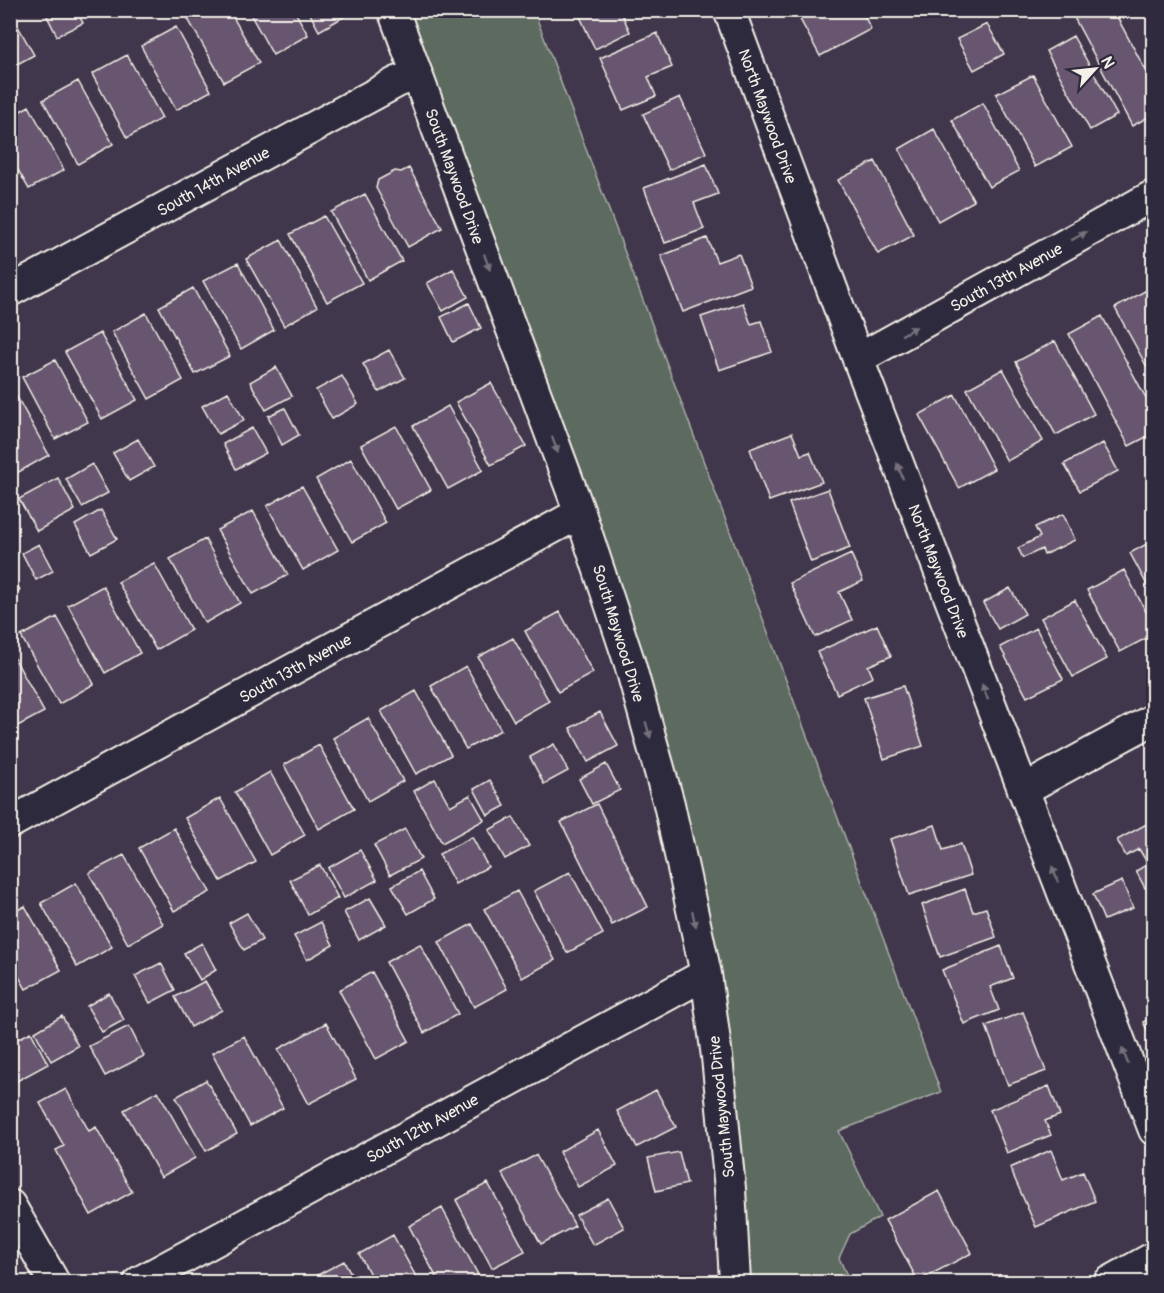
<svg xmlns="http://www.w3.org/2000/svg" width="1164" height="1293" font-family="Pangolin,sans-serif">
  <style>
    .green { fill: #5d6a60; stroke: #a8aea4; stroke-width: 1.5 }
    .building { fill: #68566f; stroke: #f4f1e8; stroke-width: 1.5 }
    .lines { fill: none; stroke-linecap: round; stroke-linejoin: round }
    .street-casing { stroke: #f4f1e8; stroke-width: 34 }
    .street { stroke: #2f2a3d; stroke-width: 30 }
    .oneway { fill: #747079 }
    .labels { text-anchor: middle; stroke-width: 6; stroke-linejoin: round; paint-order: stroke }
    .street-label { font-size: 16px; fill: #f4f1e8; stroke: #2f2a3d }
  </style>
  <rect width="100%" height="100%" fill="#40374c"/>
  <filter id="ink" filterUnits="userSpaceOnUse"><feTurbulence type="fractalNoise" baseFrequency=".0167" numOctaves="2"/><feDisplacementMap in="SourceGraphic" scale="12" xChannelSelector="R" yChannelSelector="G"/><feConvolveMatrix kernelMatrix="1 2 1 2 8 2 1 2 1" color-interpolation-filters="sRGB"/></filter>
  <g filter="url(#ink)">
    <path class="green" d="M409,11H534L941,1092L839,1131L880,1217L850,1234L839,1258L850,1282H750L737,1109L716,953L681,793L641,647L566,430Z"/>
    <path class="building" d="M44,10H76L83,23L57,36Z
      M203,10H229L259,63L224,82L188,19Z
      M248,10H294L308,35L273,55Z
      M308,10H354V11L319,31Z
      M577,10H620L630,32L595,49Z
      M795,10H861L871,29L820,56Z
      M1070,10H1125L1116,15L1154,86V114L1132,126Z
      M987,24L1004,54L974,70L957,39Z
      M176,27L211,91L176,110L141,46Z
      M19,28L34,55L10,68V32Z
      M657,33L672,67L648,77L656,96L623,110L600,58Z
      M1073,36L1117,115L1090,130L1046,51Z
      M127,55L162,118L127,138L92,74Z
      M1033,75L1072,147L1035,167L996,94Z
      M78,81L113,144L78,164L43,100Z
      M680,97L706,153L669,170L643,114Z
      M983,103L1019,171L989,187L952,120Z
      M29,106L64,170L29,189L10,156V117Z
      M934,129L974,201L938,221L899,149Z
      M875,161L914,235L878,254L838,180Z
      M706,164L718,194L694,203L704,229L665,243L644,188Z
      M409,168L442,228L408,247L376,188L378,180L395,171L401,172Z
      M365,194L402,261L368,280L331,212Z
      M324,216L362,283L327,302L290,234Z
      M707,238L717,262L739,254L751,286L683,312L661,256Z
      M281,240L317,307L284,326L246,259Z
      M238,263L274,330L241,349L203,281Z
      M453,269L468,297L443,311L427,283Z
      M193,288L230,356L195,374L159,307Z
      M1150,288L1154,294V380L1115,308Z
      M469,303L481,328L453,342L441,317Z
      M743,303L751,324L761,321L772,352L719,370L701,317Z
      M146,313L183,380L149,399L112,332Z
      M1102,316L1154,413V433L1129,446L1069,334Z
      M100,333L137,400L102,419L65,352Z
      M1055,341L1094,414L1056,435L1016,362Z
      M389,350L405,378L379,392L363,364Z
      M55,360L88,422L55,439L22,377Z
      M276,367L292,396L266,410L250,382Z
      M1003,369L1043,441L1007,461L967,389Z
      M342,376L358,404L332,419L316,390Z
      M491,383L526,446L491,465L456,402Z
      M12,388L49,455L15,474L10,466V389Z
      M228,392L244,420L218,434L202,406Z
      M955,395L994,469L959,488L919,415Z
      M448,406L483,470L448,489L413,426Z
      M285,408L299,435L282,445L268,416Z
      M396,426L431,490L396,509L361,445Z
      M252,428L266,453L236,469L223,444Z
      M792,433L801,455L810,452L822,482L769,501L750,449Z
      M138,439L154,467L129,481L113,453Z
      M1103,443L1118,471L1080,491L1064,464Z
      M351,459L386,523L352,542L316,479Z
      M92,464L108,493L82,507L66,479Z
      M58,478L75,510L37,531L19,499Z
      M302,486L338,550L303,570L267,506Z
      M828,489L850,548L811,562L789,503Z
      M101,510L117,539L91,553L75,525Z
      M253,511L288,575L253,594L217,530Z
      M1063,514L1075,540L1044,555L1042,549L1023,558L1018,548L1040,537L1035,527Z
      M205,539L240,603L205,623L170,559Z
      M1154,540V598L1130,553Z
      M39,544L53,571L36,580L22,553Z
      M851,554L863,581L839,592L852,620L815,637L790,583Z
      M154,563L191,630L156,650L118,582Z
      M1124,570L1154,627V634L1120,652L1087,590Z
      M10,573L20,590L10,595Z
      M103,586L140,653L105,673L68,605Z
      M1010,588L1025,614L998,629L983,603Z
      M1075,600L1107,659L1073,677L1041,618Z
      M560,612L593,673L558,692L525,631Z
      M57,617L94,684L59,704L21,636Z
      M877,625L891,656L868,666L873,677L837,694L817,652Z
      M1036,628L1063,679L1027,697L1000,647Z
      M513,638L549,701L514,721L478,657Z
      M10,650L44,712L10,730Z
      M466,666L501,730L466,749L431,686Z
      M903,686L923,746L884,759L864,698Z
      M416,691L451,755L416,774L381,711Z
      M600,712L618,746L588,762L570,728Z
      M368,718L403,781L368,801L333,738Z
      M554,744L568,771L544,784L530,757Z
      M319,745L354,809L319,829L284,765Z
      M606,764L620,790L592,804L579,779Z
      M270,772L305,835L270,855L235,792Z
      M435,779L450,806L470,795L484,820L442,843L414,791Z
      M490,780L505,806L488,815L474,789Z
      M220,798L256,862L221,881L185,818Z
      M597,804L648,907L612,925L561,822Z
      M513,817L529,846L505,859L489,830Z
      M1154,820V883L1145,888L1136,871L1148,864L1139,849L1126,856L1117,840Z
      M935,825L943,850L961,844L971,875L909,895L890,839Z
      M174,828L210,892L174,911L139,848Z
      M405,829L421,859L390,875L374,845Z
      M472,837L488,867L455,884L439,854Z
      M360,850L377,880L344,898L328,868Z
      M124,855L163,924L128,944L89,873Z
      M320,865L338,898L308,915L290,880Z
      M419,871L434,899L408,914L392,886Z
      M570,872L603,934L567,953L534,891Z
      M1122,881L1133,908L1104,920L1093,894Z
      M76,883L112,947L77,967L41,903Z
      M965,889L973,912L986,908L996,937L940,957L922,905Z
      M517,891L555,960L522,978L484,909Z
      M370,898L386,925L359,940L344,912Z
      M25,906L61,970L26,989L10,961V914Z
      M247,913L262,940L244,950L229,923Z
      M321,922L333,945L307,960L294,936Z
      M472,924L507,989L474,1007L439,942Z
      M202,943L216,970L200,980L184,953Z
      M420,944L458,1014L424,1033L386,962Z
      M1001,946L1013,978L990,987L999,1010L964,1024L942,970Z
      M161,963L175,990L150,1003L135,976Z
      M372,972L409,1041L376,1059L339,990Z
      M205,981L222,1010L191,1027L175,997Z
      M109,993L124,1020L102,1032L87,1006Z
      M10,998L18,1011L10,1015Z
      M1023,1012L1046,1071L1008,1085L986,1026Z
      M62,1016L78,1046L51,1061L35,1032Z
      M1154,1016V1043L1143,1022Z
      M326,1023L356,1079L308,1104L278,1049Z
      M129,1026L144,1056L105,1076L89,1046Z
      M31,1032L48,1064L15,1082L10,1074V1043Z
      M244,1036L283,1108L250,1126L212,1053Z
      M206,1080L237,1134L206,1151L176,1097Z
      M1049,1086L1060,1115L1045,1121L1051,1135L1007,1153L990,1110Z
      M66,1089L89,1131L96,1127L132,1192L91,1215L56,1150L64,1146L40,1103Z
      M656,1090L676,1127L637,1147L617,1111Z
      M158,1091L195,1158L161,1177L124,1110Z
      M598,1130L617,1166L578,1187L559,1152Z
      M1051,1150L1063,1180L1083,1172L1095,1201L1036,1227L1010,1168Z
      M679,1152L687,1184L656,1191L648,1158Z
      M536,1155L575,1226L541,1244L502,1173Z
      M488,1183L525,1251L492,1268L456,1200Z
      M939,1191L972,1253L918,1281L885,1220Z
      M608,1198L624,1228L593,1245L576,1215Z
      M442,1208L482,1282H439L409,1226Z
      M393,1235L419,1282H374L359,1254Z
      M344,1261L356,1282H312L310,1279Z"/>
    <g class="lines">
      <defs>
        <path id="street" d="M393,10L580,513L629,661L669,804L706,974L717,1057L730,1189L735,1282
          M729,10L858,359L1154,1130
          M10,291L397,82L417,74
          M858,359L1154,195
          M1023,790L1154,719
          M10,823L580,513
          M10,1205L54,1282
          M139,1282L706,974
          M1109,1282L1154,1257"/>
      </defs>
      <use href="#street" class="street-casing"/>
      <use href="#street" class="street"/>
    </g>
    <defs><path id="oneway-solid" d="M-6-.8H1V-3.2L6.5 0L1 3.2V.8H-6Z" transform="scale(1.5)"/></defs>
    <g class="oneway">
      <use href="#oneway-solid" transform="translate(1079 236) rotate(-29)"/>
      <use href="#oneway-solid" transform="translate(487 262) rotate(70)"/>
      <use href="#oneway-solid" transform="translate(909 331) rotate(-29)"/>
      <use href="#oneway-solid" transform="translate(555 445) rotate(70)"/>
      <use href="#oneway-solid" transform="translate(900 471) rotate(-111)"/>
      <use href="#oneway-solid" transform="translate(985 692) rotate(-111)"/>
      <use href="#oneway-solid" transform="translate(648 730) rotate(74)"/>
      <use href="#oneway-solid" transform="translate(1055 874) rotate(-111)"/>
      <use href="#oneway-solid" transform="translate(694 919) rotate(78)"/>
      <use href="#oneway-solid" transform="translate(1125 1056) rotate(-111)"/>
    </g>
  </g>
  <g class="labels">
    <g class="street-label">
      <text transform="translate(768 116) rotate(70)" y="6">North Maywood Drive</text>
      <text transform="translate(455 176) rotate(70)" y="6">South Maywood Drive</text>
      <text transform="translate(213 181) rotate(-29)" y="6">South 14th Avenue</text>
      <text transform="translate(1006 277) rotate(-29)" y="6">South 13th Avenue</text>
      <text transform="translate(939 571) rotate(69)" y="6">North Maywood Drive</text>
      <text transform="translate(619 633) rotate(73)" y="6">South Maywood Drive</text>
      <text transform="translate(295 668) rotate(-29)" y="6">South 13th Avenue</text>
      <text transform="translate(721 1107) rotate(-96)" y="6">South Maywood Drive</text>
      <text transform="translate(422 1128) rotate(-29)" y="6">South 12th Avenue</text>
    </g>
  </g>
  <rect width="1164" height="1293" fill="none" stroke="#2f2a3d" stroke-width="36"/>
  <rect x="18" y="18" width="1128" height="1257" fill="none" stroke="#f4f1e8" stroke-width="2" filter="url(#ink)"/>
  <g transform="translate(1095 69) rotate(63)" stroke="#2f2a3d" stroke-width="4.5" paint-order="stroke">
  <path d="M0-4.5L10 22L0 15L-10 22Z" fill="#f4f1e8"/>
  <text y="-9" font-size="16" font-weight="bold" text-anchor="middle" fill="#f4f1e8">N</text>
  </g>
</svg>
